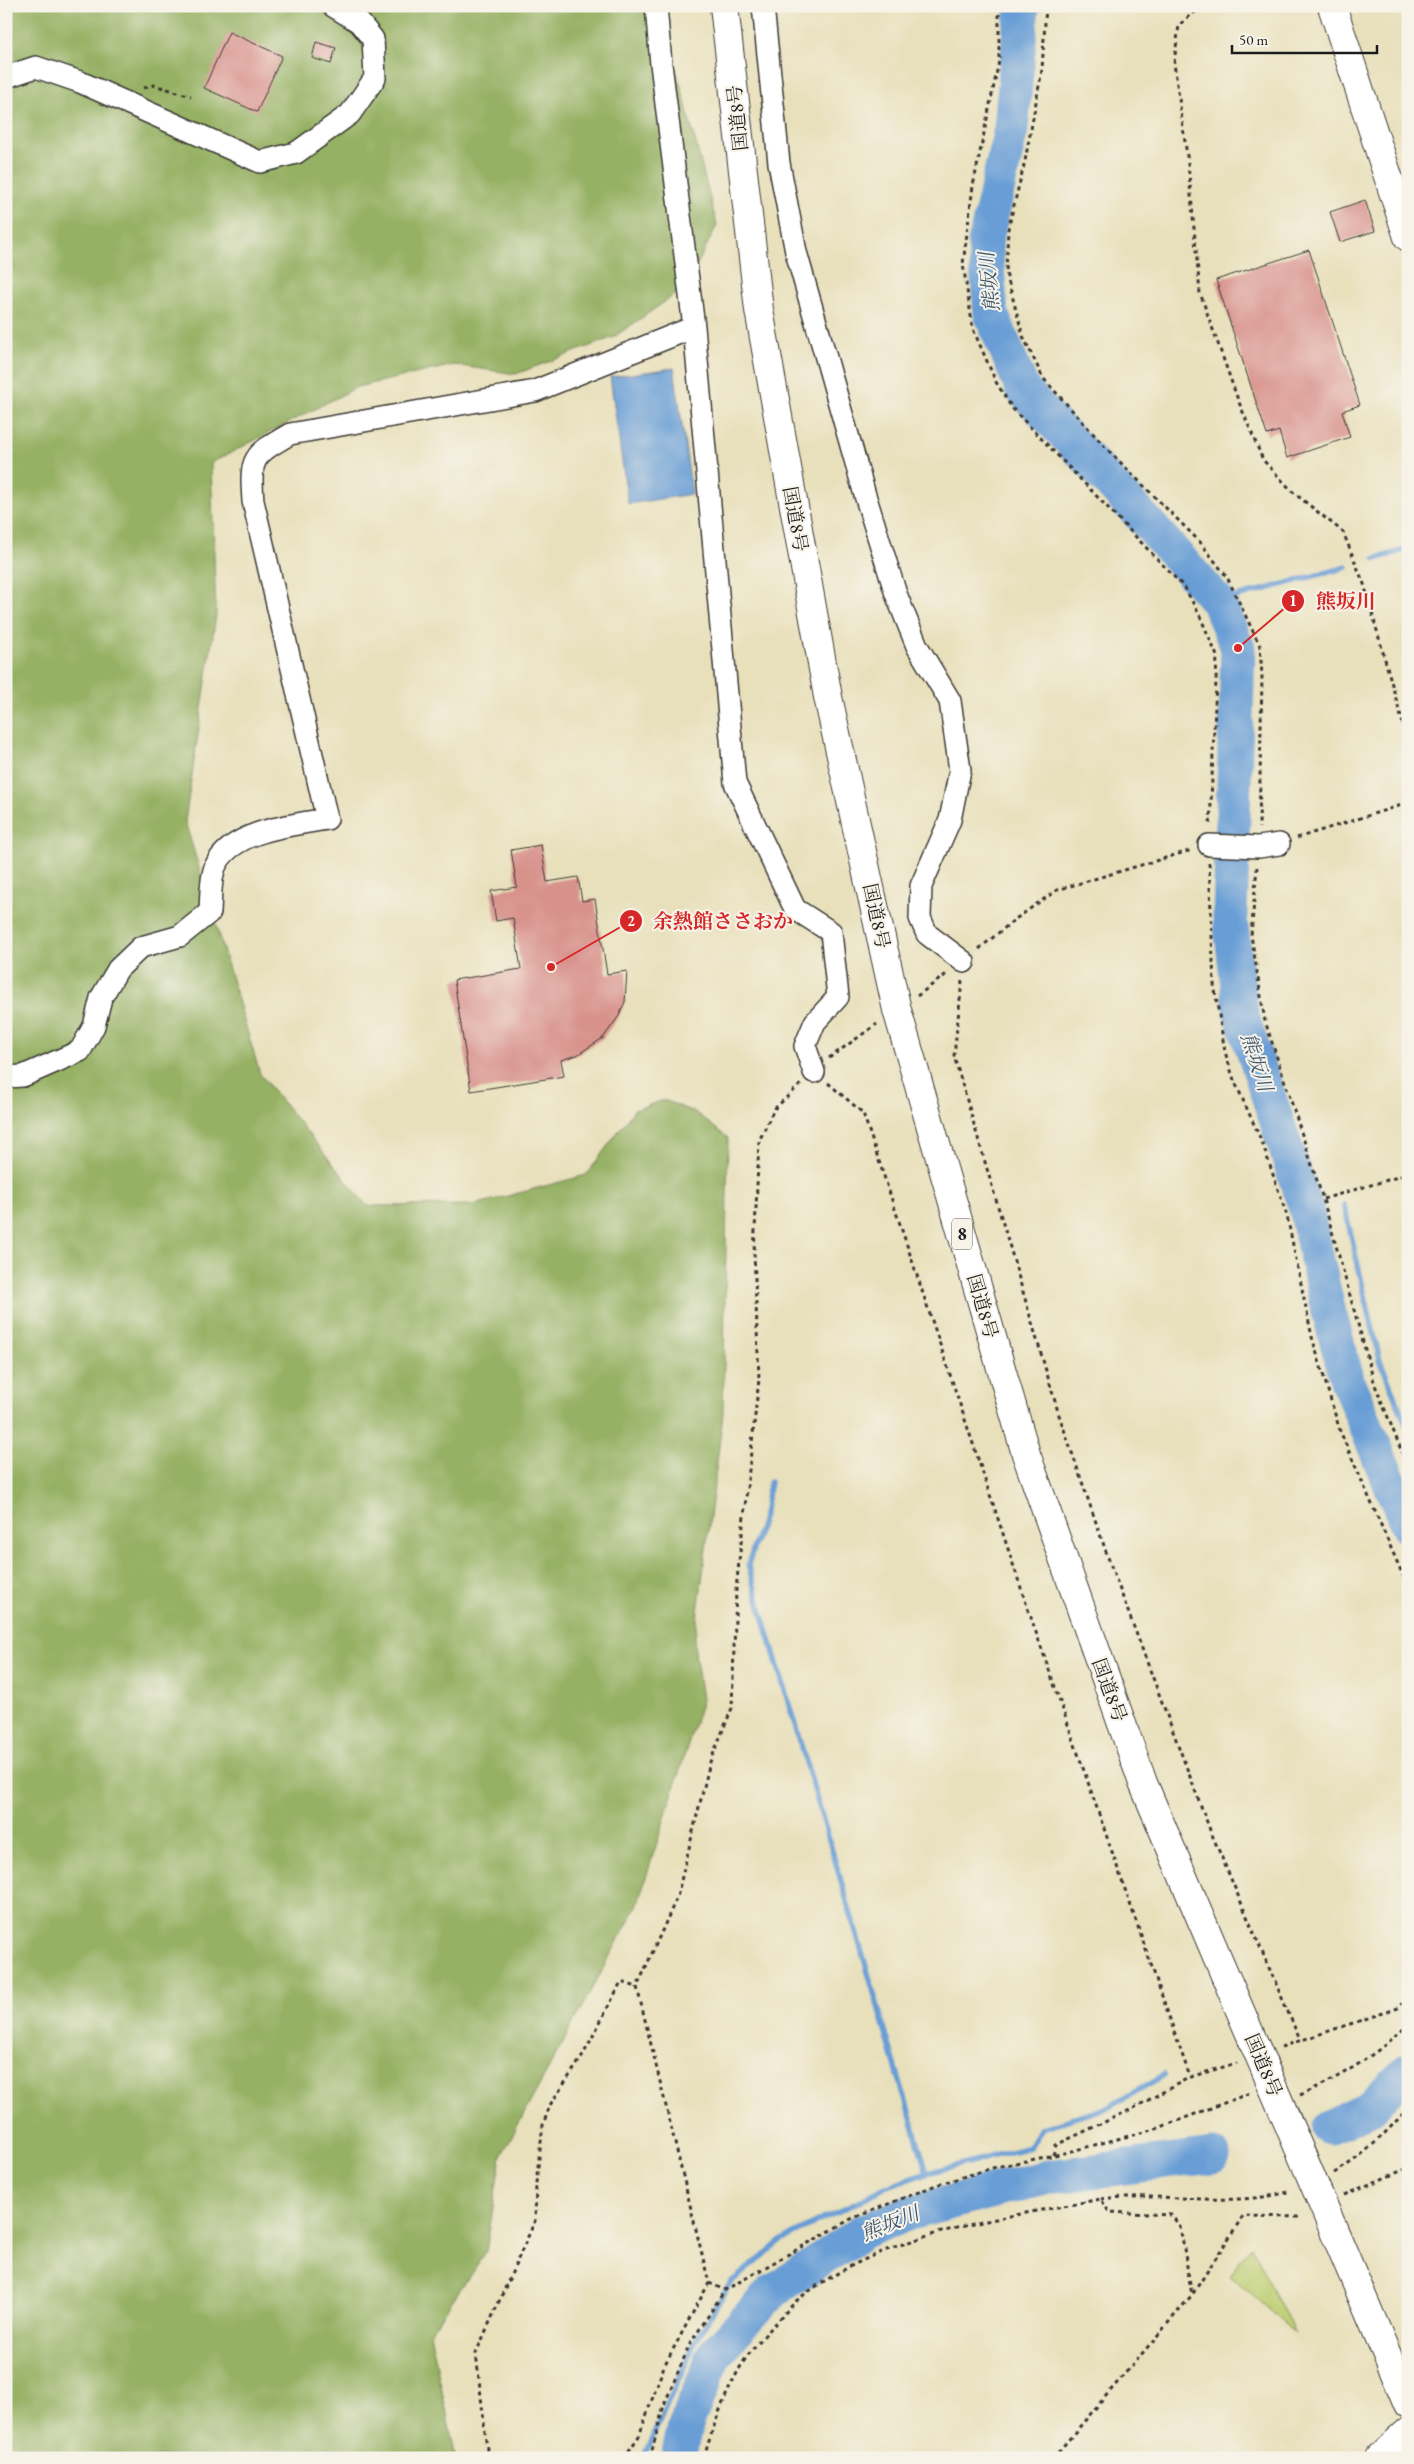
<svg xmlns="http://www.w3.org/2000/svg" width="1414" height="2464" font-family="'EB Garamond','Noto Serif JP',serif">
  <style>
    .green { fill: #bcce71; stroke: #6c7546 }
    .forest { fill: #95b163; stroke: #586640 }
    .water { fill: #689dd5; stroke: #425c78 }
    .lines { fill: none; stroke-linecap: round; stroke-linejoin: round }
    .stream { stroke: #689dd5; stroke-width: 5.5 }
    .river { stroke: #689dd5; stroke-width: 35 }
    .building { fill: #d8928c }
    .minor-casing { stroke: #3b3934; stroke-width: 24 }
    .major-casing { stroke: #3b3934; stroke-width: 30 }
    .highway-casing { stroke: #3b3934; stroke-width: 30 }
    .path { stroke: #3b3934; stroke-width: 3; stroke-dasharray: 4 4; stroke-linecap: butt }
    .minor { stroke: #fff; stroke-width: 21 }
    .major { stroke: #fff; stroke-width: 28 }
    .highway { stroke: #fff; stroke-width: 28 }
    .labels { text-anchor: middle; stroke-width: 4; stroke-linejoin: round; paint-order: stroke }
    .shield { fill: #f7f3e8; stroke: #5e5c59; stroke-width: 1 }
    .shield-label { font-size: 18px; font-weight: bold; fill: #1c1c1c }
    .street-label { font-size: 19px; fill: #1c1c1c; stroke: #f7f3e8 }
    .water-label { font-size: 20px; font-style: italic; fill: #3e566f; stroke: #f7f3e8 }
    .leader { fill: none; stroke: #d62828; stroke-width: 2 }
    .callout-dot { fill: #d62828; stroke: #f7f3e8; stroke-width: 2 }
    .mark-label { font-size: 15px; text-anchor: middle; font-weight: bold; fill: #fff }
    .callout-label { font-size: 20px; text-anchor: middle; font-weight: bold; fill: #d62828; stroke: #f7f3e8; stroke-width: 4; stroke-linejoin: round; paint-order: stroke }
  </style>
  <rect width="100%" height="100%" fill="#f7f3e8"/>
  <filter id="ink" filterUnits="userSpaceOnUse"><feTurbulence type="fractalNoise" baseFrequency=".02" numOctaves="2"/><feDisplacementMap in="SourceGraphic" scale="10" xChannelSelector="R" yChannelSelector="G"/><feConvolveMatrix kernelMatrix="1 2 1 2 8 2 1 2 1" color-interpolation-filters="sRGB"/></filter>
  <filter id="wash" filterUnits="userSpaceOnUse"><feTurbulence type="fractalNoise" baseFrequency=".0096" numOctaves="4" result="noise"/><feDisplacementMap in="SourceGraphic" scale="20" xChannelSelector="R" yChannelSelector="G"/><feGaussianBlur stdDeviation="1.12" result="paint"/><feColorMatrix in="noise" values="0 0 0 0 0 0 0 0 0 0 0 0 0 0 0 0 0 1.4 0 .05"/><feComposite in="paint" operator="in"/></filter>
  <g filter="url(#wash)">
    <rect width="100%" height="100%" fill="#e8e0bb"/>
    <path class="green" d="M1251,2246L1295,2334L1230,2275Z"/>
    <path class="forest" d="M6,6H657L683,94L717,225L686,287L614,337L516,374L454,365L357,387L211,463L216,615L185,821L260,1074L367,1206L474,1205L586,1175L634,1110L664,1100L696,1113L728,1138L723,1414L694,1644L702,1700L637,1906L501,2156L486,2252L430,2333L456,2458H6Z"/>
    <path class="water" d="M674,368L692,494L628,504L610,377Z"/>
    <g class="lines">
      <path class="stream" d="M1375,559L1408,549
        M1218,602L1347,567
        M1344,1205L1380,1360L1408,1429
        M770,1482L764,1515L748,1565L927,2173
        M1396,1500L1408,1495
        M643,2458L695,2342L730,2283L782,2240L882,2189L927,2173L1030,2147L1042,2128L1109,2107L1164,2075"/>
      <path class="river" d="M1022,6L1011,129L985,243L991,314L1023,390L1143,518L1218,602L1238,648L1230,916L1241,1014L1306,1209L1327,1305L1348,1383L1408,1526
        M1329,2128L1370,2108L1408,2070
        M678,2458L685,2427L715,2353L772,2292L864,2231L909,2213L1048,2177L1213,2156"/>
    </g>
    <g id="blocks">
      <path class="building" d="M229,32L282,56L257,112L204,88Z
        M316,42L336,48L331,64L312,58Z
        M1365,200L1375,231L1340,242L1330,212Z
        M1309,250L1360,405L1342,411L1350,437L1287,458L1279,431L1267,435L1216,280Z
        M541,845L547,882L578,877L582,901L595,899L607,974L627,971L625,1002L619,1016L603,1038L577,1055L561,1060L564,1076L471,1091L454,980L521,969L513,918L496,921L491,891L517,887L511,850Z"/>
    </g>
  </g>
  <g filter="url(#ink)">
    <use href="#blocks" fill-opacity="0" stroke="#3b3934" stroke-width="1"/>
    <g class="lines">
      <defs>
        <path id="minor" d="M656,6L661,64L694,327L735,783L795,909L831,932L838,997L815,1022L805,1046L814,1072
          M763,6L779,163L796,252L865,495L896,594L917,646L950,701L960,770L950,820L921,886L920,918L927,934L964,962
          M6,77L36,67L80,82L260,162L296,153L350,114L375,78L373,39L359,22L333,6
          M1209,845L1259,847L1279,844
          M6,1077L23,1076L80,1051L94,1026L101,998L118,969L141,947L180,936L210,912C211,898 210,880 215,867C231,830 292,825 327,819L253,501C250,457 252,456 290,434L535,391L694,327"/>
        <path id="major" d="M1332,6L1408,237
          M1379,2458L1408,2432"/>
        <path id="highway" d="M724,6L759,310L828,697L897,1010L1026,1454L1143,1783L1408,2404"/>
      </defs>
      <use href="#minor" class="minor-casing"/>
      <use href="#major" class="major-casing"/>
      <use href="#highway" class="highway-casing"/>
      <path class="path" d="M999,6V61L973,186L963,264L973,329L996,382L1012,408L1185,588L1200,616L1217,656L1210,827
        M1046,6L1042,70L1025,161L1008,229L1006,273L1023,336L1043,378L1106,448L1200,542L1227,577L1260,646L1262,676L1259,828
        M1202,6L1179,25L1174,63L1188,163L1200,293L1238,400L1263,460L1294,493L1343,532L1364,584L1408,742
        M144,88L154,85L191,96
        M1297,838L1408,803
        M1209,863L1214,984L1225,1052L1234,1080L1262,1142L1287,1216L1312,1337L1340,1431L1408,1587
        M1257,867L1251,935L1265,1021L1323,1199L1375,1385L1408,1467
        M979,949L1014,920L1057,890L1192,850
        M962,981L954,1056L1059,1415L1111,1566L1210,1830L1300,2040
        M917,996L948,973
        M829,1058L877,1024
        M828,1083L863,1113L1028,1609L1190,2077L1237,2063
        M1323,1199L1408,1174
        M1281,2047L1398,2008L1408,1999
        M1300,2095C1340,2078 1376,2055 1408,2025
        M1053,2155L1056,2145L1134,2108L1190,2077
        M1334,2173C1363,2157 1386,2133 1408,2108
        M1344,2195L1408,2168
        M1101,2199C1165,2191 1229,2209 1292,2191
        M709,2283L725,2290L851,2219L936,2185L996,2167L1060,2154L1156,2129L1250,2093
        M488,2458L476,2353L535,2221L536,2183L543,2125L550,2105L582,2057L621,1982L637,1987
        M624,2458L639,2436L664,2366L709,2283L637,1987L677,1897L710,1762L732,1708L736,1589L759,1379L754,1253L759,1141L774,1109L801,1084
        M650,2458L664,2405L690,2344L725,2290
        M704,2458C712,2429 723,2399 737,2373C746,2355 761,2339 774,2325C783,2316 791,2305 801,2297C888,2232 997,2219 1101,2199L1109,2212L1171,2215L1180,2226L1192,2295
        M1053,2458L1192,2295L1243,2216L1298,2217L1302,2215"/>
      <use href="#minor" class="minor"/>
      <use href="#major" class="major"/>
      <use href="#highway" class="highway"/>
    </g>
  </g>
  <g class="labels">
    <rect class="shield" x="952" y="1218.5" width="20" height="31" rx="4"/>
    <g class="shield-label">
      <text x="962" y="1240">8</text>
    </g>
    <g class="street-label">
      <text transform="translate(737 118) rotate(-96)" y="7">国道8号</text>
      <text transform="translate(796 519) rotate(80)" y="7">国道8号</text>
      <text transform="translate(877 916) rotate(78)" y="7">国道8号</text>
      <text transform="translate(983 1306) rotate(74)" y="7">国道8号</text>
      <text transform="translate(1110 1690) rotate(70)" y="7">国道8号</text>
      <text transform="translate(1264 2065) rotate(67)" y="7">国道8号</text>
    </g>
    <g class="water-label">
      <text transform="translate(989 282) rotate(-96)" y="7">熊坂川</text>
      <text transform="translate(1257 1062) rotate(72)" y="7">熊坂川</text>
      <text transform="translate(890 2223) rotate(-22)" y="7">熊坂川</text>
    </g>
  </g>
  <path class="leader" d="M1238 648L1293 601M551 967L631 921"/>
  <g class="callout-dot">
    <circle cx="1238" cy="648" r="5"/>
    <circle cx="551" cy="967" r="5"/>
    <circle cx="1293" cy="601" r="12"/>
    <circle cx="631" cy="921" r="12"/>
  </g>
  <g class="mark-label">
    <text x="1293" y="606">1</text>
    <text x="631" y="926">2</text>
  </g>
  <g class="callout-label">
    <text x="1346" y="608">熊坂川</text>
    <text x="723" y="928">余熱館ささおか</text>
  </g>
  <rect width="1414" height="2464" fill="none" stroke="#f7f3e8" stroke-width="25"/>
  <path d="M1232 45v8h145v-8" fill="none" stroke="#1c1c1c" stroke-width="2.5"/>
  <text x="1239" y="45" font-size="15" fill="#1c1c1c" stroke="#f7f3e8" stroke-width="4" paint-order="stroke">50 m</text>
</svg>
